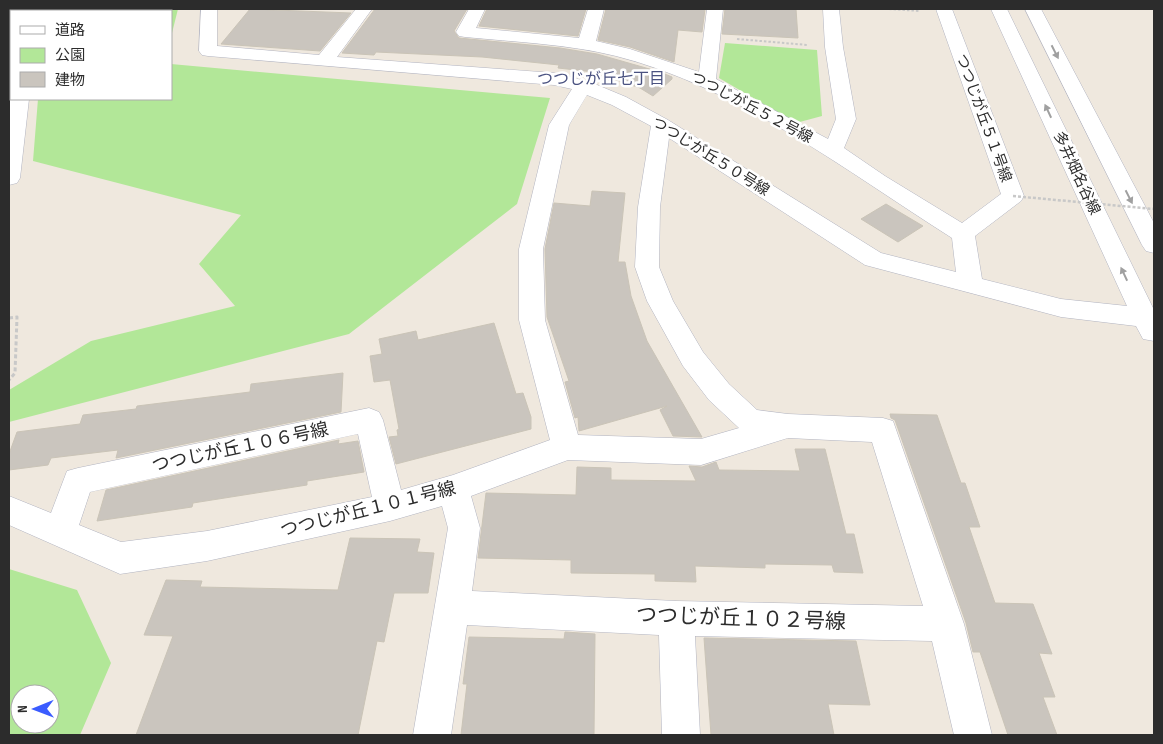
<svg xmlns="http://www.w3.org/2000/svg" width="1163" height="744" font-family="'Sofia Sans Condensed','Noto Sans JP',sans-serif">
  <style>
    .green { fill: #b2e798; fill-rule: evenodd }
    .building { fill: #cac5be; stroke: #cac4b7 }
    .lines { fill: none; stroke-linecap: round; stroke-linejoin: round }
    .minor-casing { stroke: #b2b4c1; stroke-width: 1 }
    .path-far1 { stroke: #c8c8c8; stroke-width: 2; stroke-dasharray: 2.5 2; stroke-linecap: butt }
    .path { stroke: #c8c8c8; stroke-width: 3; stroke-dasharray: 4 2.5; stroke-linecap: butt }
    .minor { fill: #fff; fill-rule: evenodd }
    .path-bridge { stroke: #c8c8c8; stroke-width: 2.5; stroke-dasharray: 3 2; stroke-linecap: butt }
    .oneway { fill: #a0a0a0 }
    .labels { text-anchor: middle; stroke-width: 5; stroke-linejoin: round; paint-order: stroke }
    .far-street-label { font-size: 15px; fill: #2c2c2c; stroke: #fff }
    .far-neighbourhood-label { font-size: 16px; fill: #4a5280; stroke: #fff }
    .street-label { font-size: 18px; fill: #2c2c2c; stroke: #fff }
    .near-street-label { font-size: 21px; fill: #2c2c2c; stroke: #fff }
  </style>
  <rect width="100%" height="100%" fill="#efe8de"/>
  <path class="green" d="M70,9H178L171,37V11H68Z
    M725,43L817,50L822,116L796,123L719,78Z
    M171,64L550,98L517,204L349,334L9,422V390L91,341L235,306L199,264L241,215L33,161L38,99H171Z
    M9,569L77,590L111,663L80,735H9ZM20,694H50V724H20Z"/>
  <path class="building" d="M250,9L351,13L320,51L221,44Z
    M375,9H467L454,31L459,38L560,48L597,54L660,72L672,77V79L653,96L640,88L594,72L558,68L559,65L482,57L376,52L374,55L342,53Z
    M487,9H586L578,36L479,26Z
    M606,9H705L702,32L678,30L674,62L630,47L598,40Z
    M725,9H796L798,38L722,34Z
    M592,191L625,193L618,262H625L631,296L647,341L702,437L673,436L660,410L667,406L579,431L578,417L575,418L565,382L569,381L547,317L545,249L554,203L590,206Z
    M886,204L896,210L923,226L898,242L861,219Z
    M494,323L516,394L523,393L531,417V429L396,464L389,437L398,436L397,430L399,429L390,380L374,382L370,356L382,354L379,339L416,331L418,340Z
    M343,373L341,412L116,458L118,450L51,458L48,465L9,470V454L17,432L80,424L83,415L136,409L137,406L250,392L251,384Z
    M890,414L937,415L961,483H965L980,527H969L995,603L1033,604L1052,654L1039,653L1055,697H1043L1057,735H1008L980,652H973L966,623L895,420L891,418Z
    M339,440L338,444L358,441L364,472L307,481V485L193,503L192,507L97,521L106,490Z
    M795,449H825L846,534H854L863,573L834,572L832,565L765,564V568L695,566L696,582L655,581V574L571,573V560L478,558L486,493L576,495L577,467L611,468V480L696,481L689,466L702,467L716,462L719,470L800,471Z
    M350,538L420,539L417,552L434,553L428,593H394L384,642L377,641L358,735H136L173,636L144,635L166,580L202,581L200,587L338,590Z
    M565,632L595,634L594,735H461L467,684H463L469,637L564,639Z
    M704,638L856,641L870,705L828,704L834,735H711Z"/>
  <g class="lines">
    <defs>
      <path id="minor" d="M12,9H32L31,11L11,12Z
        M201,9H217V46L319,55L356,9H372L337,57L554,73L590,82L626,97L668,120L881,253L956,272L952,238C846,171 738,87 616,56C567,44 515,42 465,37L459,36L456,32L469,9H485L476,28L579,38L588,9H604L596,41L630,49L699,72L707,9H723L716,79L828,139L836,119L825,47L823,9H839L843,47L856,119L844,148L885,176L962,223L1001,194L936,9H952L1024,196L1021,201L975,236L982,279L1061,299L1127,306L991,9H1007L1154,310V341L1143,339L1136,326L1061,317L865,265L669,138L660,207L659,267L673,301L703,352L729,384L757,410L788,414L883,418L893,421L964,624L992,735H954L932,641L695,636L700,735H662L659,635L467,625L451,735H413L448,528L442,506L390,521L207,561L120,574L9,525V496L51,513L67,471L78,468L369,408L379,412L383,420L401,490L453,475L550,440L519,320V249L549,125L572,89L554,85L208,56L202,55L199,51ZM587,95L612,105L651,126L638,207L635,267L647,301L683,366L709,400L739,428L701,439L578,435L545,320L543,249L569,125ZM358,434L372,497L207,531L121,542L79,525L90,492ZM788,438L872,442L923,606L676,601L472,591L480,528L471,496L568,460L701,465Z
        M1025,9H1041L1154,223V253L1146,251L1142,245Z
        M9,32H11V45H9Z
        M11,72V84L9,85V73Z
        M11,96V99H29L20,178L17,183L9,185V104Z"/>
    </defs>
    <use href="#minor" class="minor-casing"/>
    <path class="path-far1" d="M889,9L920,11
      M737,39L808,45"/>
    <path class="path" d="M9,318L17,317L15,373L9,380"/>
    <use href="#minor" class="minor"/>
    <path class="path-bridge" d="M1013,196L1154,209"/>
  </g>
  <defs><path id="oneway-solid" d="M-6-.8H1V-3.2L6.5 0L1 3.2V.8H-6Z" transform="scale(1.25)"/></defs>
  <g class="oneway">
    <use href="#oneway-solid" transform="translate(1055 52) rotate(63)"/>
    <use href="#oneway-solid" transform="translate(1048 111) rotate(-115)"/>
    <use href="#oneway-solid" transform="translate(1129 197) rotate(63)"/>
    <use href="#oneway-solid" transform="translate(1124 274) rotate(-115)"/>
  </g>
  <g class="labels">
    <g class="far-street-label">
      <text transform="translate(752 107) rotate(28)" y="5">つつじが丘５２号線</text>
      <text transform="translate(984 118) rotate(70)" y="5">つつじが丘５１号線</text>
      <text transform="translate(711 156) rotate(32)" y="5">つつじが丘５０号線</text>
      <text transform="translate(1077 173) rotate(65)" y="5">多井畑名谷線</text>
    </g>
    <g class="far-neighbourhood-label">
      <text x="601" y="84">つつじが丘七丁目</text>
    </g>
    <g class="street-label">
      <text transform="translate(240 447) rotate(-12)" y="6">つつじが丘１０６号線</text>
      <text transform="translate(368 509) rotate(-14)" y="6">つつじが丘１０１号線</text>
    </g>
    <g class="near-street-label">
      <text transform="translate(741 618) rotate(2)" y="7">つつじが丘１０２号線</text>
    </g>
  </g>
  <rect width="1163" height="744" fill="none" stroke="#2c2c2c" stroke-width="20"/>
  <rect x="10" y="10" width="162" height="90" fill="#ffffff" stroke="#ababab"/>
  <rect x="20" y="26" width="25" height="8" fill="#ffffff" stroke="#ababab"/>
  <text x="55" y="35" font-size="15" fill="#2c2c2c">道路</text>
  <rect x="20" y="48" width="25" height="15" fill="#b2e798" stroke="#ababab"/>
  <text x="55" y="60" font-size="15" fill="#2c2c2c">公園</text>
  <rect x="20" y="72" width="25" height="15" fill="#cac5be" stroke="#ababab"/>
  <text x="55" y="85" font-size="15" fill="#2c2c2c">建物</text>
  <g transform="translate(35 709) rotate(269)"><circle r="24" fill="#ffffff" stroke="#ababab"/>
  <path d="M0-4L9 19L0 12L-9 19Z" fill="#3b5cff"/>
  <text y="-8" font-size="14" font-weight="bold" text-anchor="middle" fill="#2c2c2c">N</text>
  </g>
</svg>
